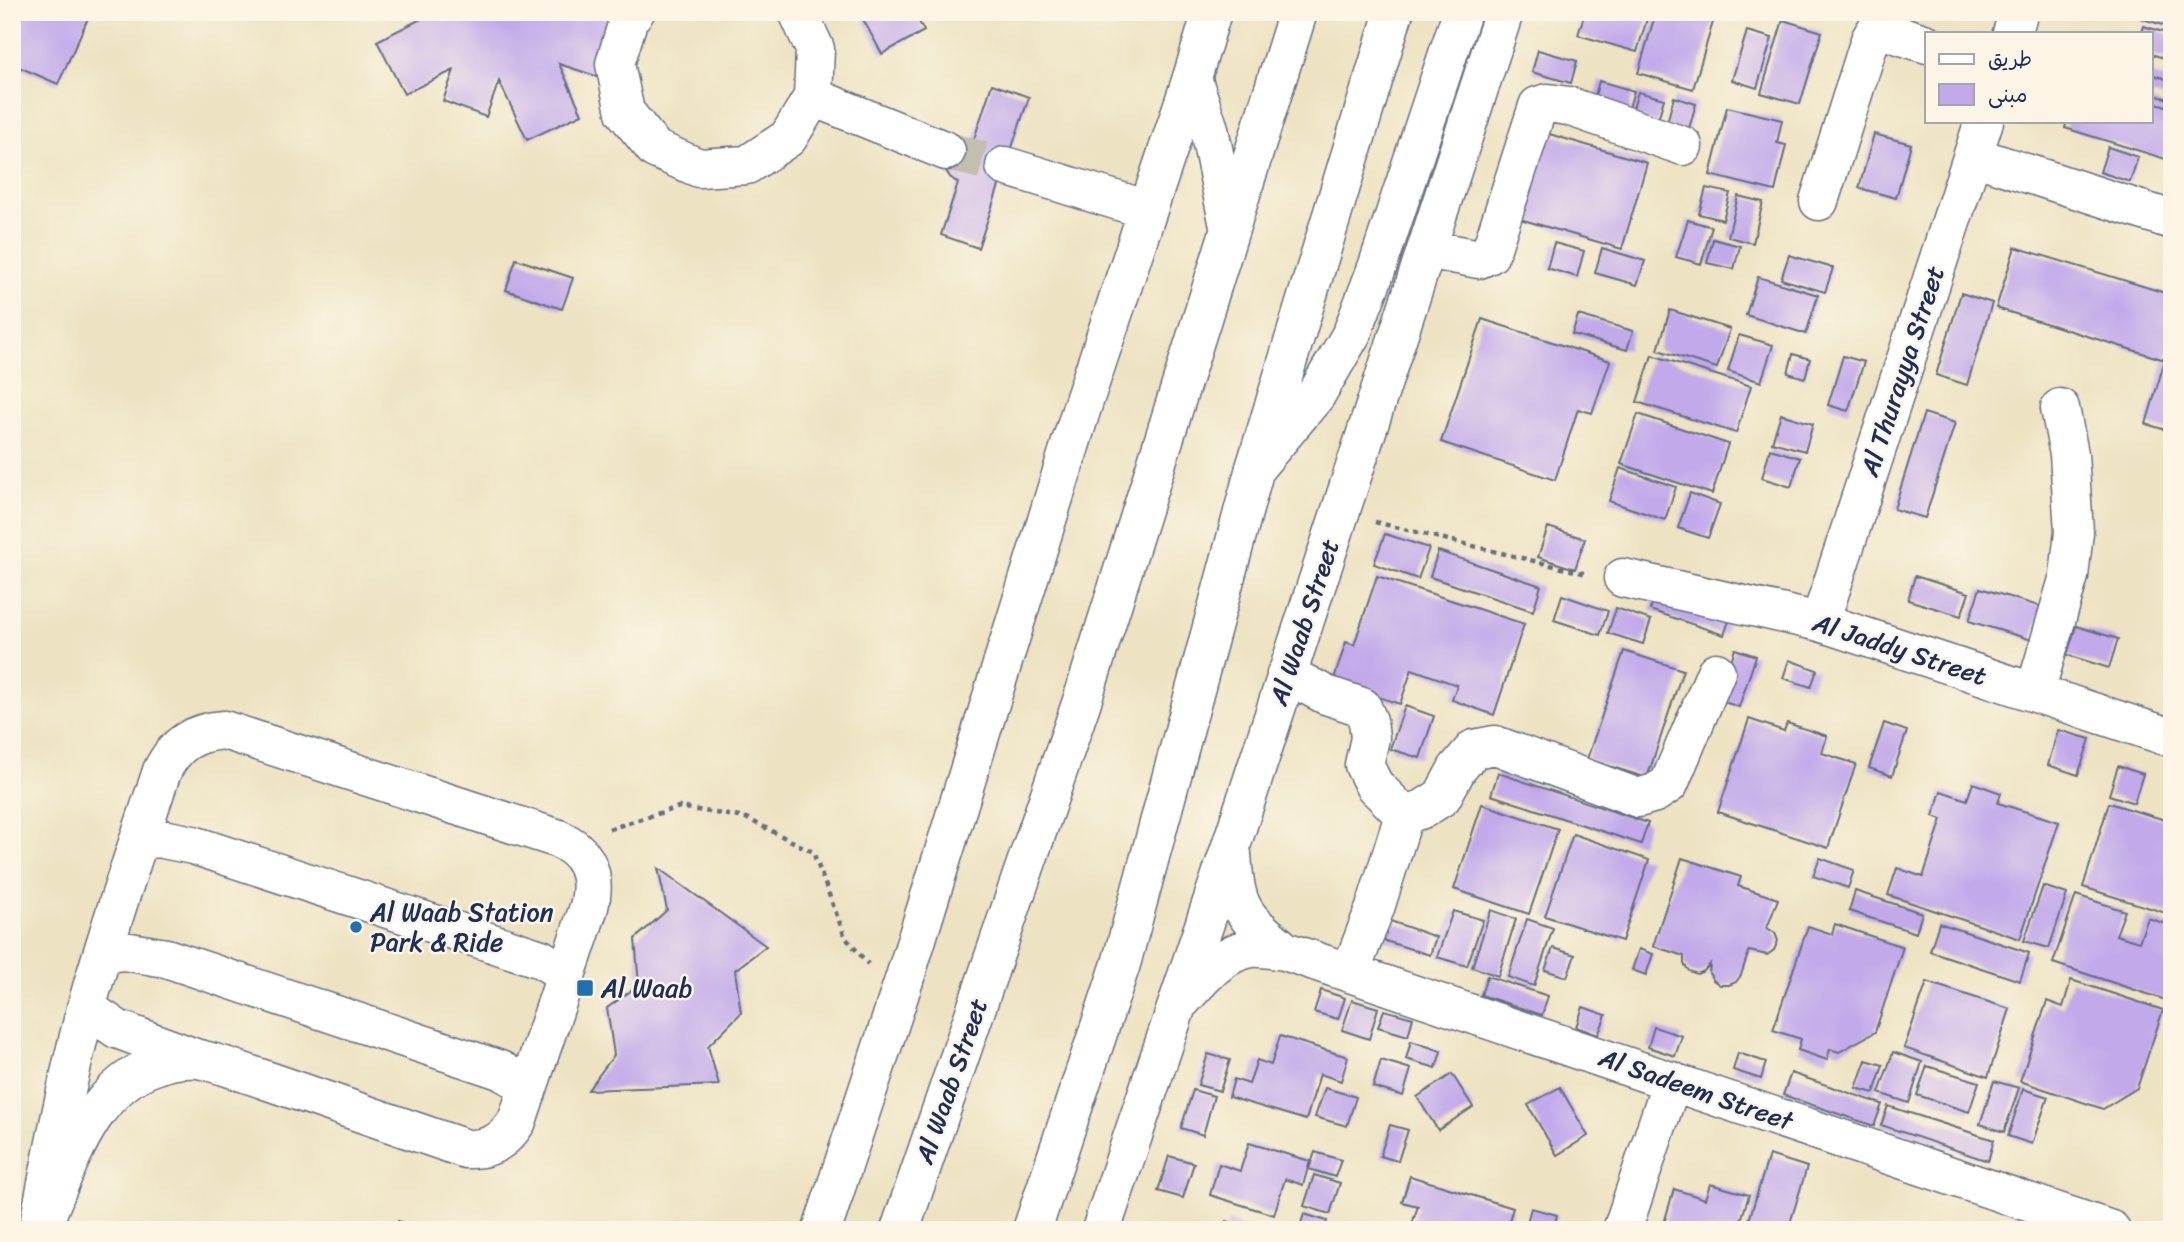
<svg xmlns="http://www.w3.org/2000/svg" width="2184" height="1242" font-family="Sriracha,'Playpen Sans Arabic',sans-serif">
  <style>
    .building { fill: #c1a9ea }
    .lines { fill: none; stroke-linecap: round; stroke-linejoin: round }
    .minor-tunnel { stroke: #c3bead; stroke-width: 38; stroke-dasharray: 38 19; stroke-linecap: butt }
    .minor-casing { stroke: #646e81; stroke-width: 41 }
    .major-casing { stroke: #646e81; stroke-width: 41 }
    .highway-casing { stroke: #646e81; stroke-width: 41 }
    .path { stroke: #646e81; stroke-width: 4.5; stroke-dasharray: 5 5; stroke-linecap: butt }
    .minor { stroke: #fff; stroke-width: 38 }
    .major { stroke: #fff; stroke-width: 38 }
    .highway { stroke: #fff; stroke-width: 38 }
    .poi-dot { fill: #1f6fb2; stroke: #fcf5e5; stroke-width: 2.5 }
    .labels { text-anchor: middle; stroke-width: 5; stroke-linejoin: round; paint-order: stroke }
    .street-label { font-size: 26px; fill: #1b2f5e; stroke: #fcf5e5 }
    .poi-label { font-size: 26px; fill: #1b2f5e; stroke: #fcf5e5; text-anchor: start }
  </style>
  <rect width="100%" height="100%" fill="#fcf5e5"/>
  <filter id="ink" filterUnits="userSpaceOnUse"><feTurbulence type="fractalNoise" baseFrequency=".0143" numOctaves="2"/><feDisplacementMap in="SourceGraphic" scale="14" xChannelSelector="R" yChannelSelector="G"/><feConvolveMatrix kernelMatrix="1 2 1 2 8 2 1 2 1" color-interpolation-filters="sRGB"/></filter>
  <filter id="wash" filterUnits="userSpaceOnUse"><feTurbulence type="fractalNoise" baseFrequency=".00686" numOctaves="4" result="noise"/><feDisplacementMap in="SourceGraphic" scale="28" xChannelSelector="R" yChannelSelector="G"/><feGaussianBlur stdDeviation="1.57" result="paint"/><feColorMatrix in="noise" values="0 0 0 0 0 0 0 0 0 0 0 0 0 0 0 0 0 1.4 0 .05"/><feComposite in="paint" operator="in"/></filter>
  <g filter="url(#wash)">
    <rect width="100%" height="100%" fill="#ede2c1"/>
    <g id="blocks">
      <path class="building" d="M12,12H85L90,14L58,84L12,64Z
        M435,12H588L621,23L602,78L559,64L582,114L527,140L499,81L486,117L443,101L454,70L404,94L377,41Z
        M859,12H914L924,31L882,54Z
        M1585,12H1649L1637,52L1578,35Z
        M1656,12H1716L1693,89L1638,73Z
        M2142,12H2172V28L2140,18Z
        M1783,20L1822,32L1800,104L1761,93Z
        M2144,26L2172,35L2170,60L2151,54V33H2142Z
        M1747,31L1772,38L1757,88L1732,80Z
        M1538,50L1577,61L1571,83L1532,72Z
        M2151,74L2172,81V100L2151,94Z
        M1599,81L1634,91L1628,111L1594,100Z
        M992,84L1029,97L978,248L941,235L958,183L950,177L945,169L953,141L963,138L974,139Z
        M1638,92L1664,99L1657,123L1631,115Z
        M1674,97L1696,104L1688,132L1666,126Z
        M2151,101L2172,108V161L2065,128L2067,121H2151Z
        M1727,107L1782,120L1777,143L1786,145L1775,191L1710,175Z
        M1539,131L1647,163L1622,249L1513,217Z
        M1874,134L1911,144L1896,198L1859,188Z
        M2108,147L2138,157L2130,182L2100,172Z
        M1706,188L1730,193L1723,220L1699,214Z
        M1738,196L1763,202L1753,243L1728,237Z
        M1688,220L1712,227L1701,264L1676,257Z
        M1713,239L1740,246L1734,269L1707,263Z
        M1554,243L1584,251L1577,277L1547,268Z
        M2015,247L2172,295V341L2166,360L2172,362V432L2146,424L2165,360L1996,308Z
        M1602,248L1645,261L1637,285L1595,273Z
        M1789,255L1833,268L1825,292L1781,279Z
        M516,259L573,278L562,309L506,290Z
        M1758,277L1818,295L1806,334L1746,315Z
        M1961,293L1992,303L1967,385L1936,375Z
        M1670,310L1730,329L1717,368L1658,350Z
        M1578,315L1633,331L1627,350L1572,334Z
        M1482,319L1610,361L1592,413L1578,409L1555,480L1441,442Z
        M1739,335L1773,345L1761,382L1728,371Z
        M1793,354L1810,359L1805,378L1788,373Z
        M1652,355L1751,386L1736,433L1637,402Z
        M1843,356L1864,362L1848,411L1828,405Z
        M1924,413L1955,423L1925,518L1894,509Z
        M1638,414L1728,444L1712,494L1621,464Z
        M1781,414L1813,424L1805,451L1772,442Z
        M1770,449L1800,458L1791,487L1762,478Z
        M1620,468L1676,487L1665,520L1609,501Z
        M1690,493L1720,504L1708,538L1678,528Z
        M1548,527L1585,539L1575,569L1538,557Z
        M1385,534L1429,548L1418,579L1374,564Z
        M1438,551L1541,586L1533,611L1430,577Z
        M1377,576L1524,624L1494,715L1452,700L1457,685L1412,669L1400,704L1333,682L1346,642L1354,645Z
        M1915,576L1969,593L1961,616L1908,600Z
        M1980,588L2042,607L2032,640L1969,621Z
        M1562,595L1608,611L1600,635L1554,620Z
        M1655,596L1729,621L1724,635L1650,610Z
        M1616,608L1651,620L1643,644L1608,633Z
        M2076,626L2118,639L2109,668L2067,655Z
        M1735,649L1756,656L1739,707L1718,700Z
        M1624,651L1683,670L1647,778L1587,759Z
        M1789,660L1817,670L1811,687L1783,678Z
        M1405,706L1434,716L1420,758L1390,749Z
        M1749,719L1784,731L1787,723L1827,736L1822,753L1856,764L1828,848L1718,812Z
        M1884,723L1907,731L1892,776L1869,768Z
        M2058,730L2090,739L2078,775L2048,765Z
        M2118,766L2143,774L2134,803L2109,795Z
        M1498,773L1648,823L1641,844L1491,795Z
        M1973,783L2001,793L1998,803L2059,822L2020,939L1888,895L1897,868L1923,877L1942,819L1933,816L1941,791L1967,800Z
        M2109,803L2172,822V915L2083,887Z
        M1482,804L1558,829L1529,914L1454,889Z
        M1573,834L1649,860L1622,941L1545,916Z
        M1682,858L1741,877L1738,886L1778,899L1767,928L1775,933L1778,941L1774,950L1767,955L1749,951L1741,975L1736,982L1729,985H1720L1713,980L1709,973L1710,964L1704,971L1697,974L1689,971L1684,964V956L1653,946Z
        M1820,858L1854,870L1848,888L1813,876Z
        M658,868L766,946L735,970L741,1013L708,1046L719,1085L588,1090L614,1055L607,1008L639,985L635,939L667,910Z
        M2043,886L2067,894L2049,948L2024,941Z
        M1855,891L1922,913L1916,933L1849,911Z
        M2076,895L2125,911L2116,935L2139,942L2148,918L2172,926V1002L2053,963Z
        M1491,910L1516,919L1498,976L1472,967Z
        M1453,911L1483,920L1467,966L1437,957Z
        M1382,918L1436,937L1430,955L1376,938Z
        M1527,919L1553,928L1534,986L1508,977Z
        M1939,923L2029,953L2020,981L1930,951Z
        M1835,924L1903,947L1875,1032L1839,1052L1830,1049L1827,1060L1798,1050L1801,1039L1773,1030L1808,926L1832,934Z
        M1553,948L1575,955L1567,977L1545,970Z
        M1639,949L1653,954L1646,975L1632,970Z
        M1487,976L1548,996L1542,1015L1481,995Z
        M2071,980L2163,1010L2137,1088L2103,1109L2020,1081L2047,1001L2063,1007Z
        M1927,982L2010,1009L1988,1077L1904,1048Z
        M1321,990L1345,998L1338,1019L1314,1012Z
        M1352,1000L1378,1008L1369,1039L1342,1030Z
        M1583,1007L1606,1015L1598,1035L1576,1027Z
        M1384,1010L1413,1018L1408,1036L1378,1027Z
        M1654,1027L1682,1036L1675,1056L1648,1047Z
        M1280,1036L1348,1057L1341,1081L1320,1074L1306,1120L1229,1097L1234,1079L1249,1084L1257,1060L1271,1065Z
        M1411,1041L1441,1051L1436,1068L1406,1059Z
        M1893,1052L1922,1062L1909,1103L1879,1093Z
        M1738,1053L1766,1062L1761,1079L1733,1070Z
        M1208,1054L1230,1060L1220,1091L1198,1085Z
        M1381,1060L1411,1069L1403,1096L1373,1087Z
        M1866,1060L1883,1065L1874,1093L1856,1088Z
        M1927,1066L1979,1082L1969,1112L1917,1095Z
        M1791,1073L1882,1104L1874,1126L1783,1095Z
        M1452,1074L1473,1107L1438,1130L1417,1097Z
        M1994,1081L2019,1088L2004,1132L1980,1124Z
        M1560,1087L1588,1136L1557,1155L1528,1105Z
        M1325,1088L1356,1097L1347,1126L1315,1117Z
        M2023,1089L2048,1097L2032,1144L2008,1136Z
        M1193,1090L1214,1096L1203,1135L1181,1128Z
        M1888,1106L1994,1140L1988,1161L1881,1125Z
        M1390,1125L1408,1130L1398,1161L1380,1156Z
        M1249,1143L1310,1161L1303,1185L1285,1179L1274,1215L1210,1195L1219,1164L1240,1171Z
        M1315,1152L1341,1160L1335,1177L1309,1169Z
        M1769,1155L1807,1167L1788,1230H1746Z
        M1169,1156L1194,1163L1183,1198L1158,1191Z
        M1314,1175L1340,1183L1330,1214L1304,1206Z
        M1410,1176L1513,1208L1506,1230H1410L1418,1206L1402,1202Z
        M1710,1184L1749,1195L1738,1230H1662L1674,1189L1705,1199Z
        M1531,1208L1557,1215L1553,1230H1525Z
        M1304,1214L1327,1221L1324,1230H1299Z
        M398,1221L423,1229V1230H395Z
        M1227,1221L1250,1229V1230H1228Z"/>
    </g>
  </g>
  <g filter="url(#ink)">
    <use href="#blocks" fill-opacity="0" stroke="#646e81" stroke-width="2"/>
    <g class="lines">
      <path class="minor-tunnel" d="M946,151L1005,166"/>
      <defs>
        <path id="minor" d="M635,12L629,18L615,64L625,112L655,149L699,168L747,165L788,138L813,97L815,49L798,12
          M2012,33L2019,12
          M813,97L946,151
          M1973,156L2172,220
          M1005,166L1148,210
          M1819,201L1870,40L1874,33L1886,31L1927,44
          M1427,249L1479,259L1490,254L1538,106L1548,103L1568,106L1683,146
          M1623,578L1820,622L2172,738
          M1820,622L1984,121
          M1286,674L1326,695L1362,707L1368,721L1370,738L1364,765L1374,785L1404,815L1375,908L1350,973
          M2035,692L2069,576L2074,532L2069,454L2060,408
          M1404,815L1423,809L1442,797L1457,769L1474,749L1495,745L1638,798L1655,793L1669,784L1716,672
          M139,840L158,838L193,845L541,959L566,974
          M1232,854C1236,911 1242,915 1285,951
          M103,953L124,951L166,958L500,1070L518,1080L527,1092
          M1182,1000C1201,979 1222,952 1252,948C1262,947 1274,950 1285,951L2111,1230
          M86,1008L117,1029L195,1058
          M38,1230C52,1155 67,1079 87,1005C109,927 136,849 162,771C175,744 194,732 224,730L556,838C587,850 597,875 589,907L517,1121C505,1141 489,1150 466,1149L225,1066C217,1064 208,1061 199,1059C185,1058 170,1060 157,1065C89,1086 67,1171 40,1230
          M822,1230L905,977L1083,404L1192,78L1212,12
          M1101,1230L1232,843L1504,12
          M1622,1230L1672,1081"/>
        <path id="major" d="M1192,78L1209,129L1229,226
          M900,1230L1082,701L1298,12
          M1032,1230L1121,964L1255,468L1394,12"/>
        <path id="highway" d="M1255,468L1316,395L1352,333L1378,265L1462,12"/>
      </defs>
      <use href="#minor" class="minor-casing"/>
      <use href="#major" class="major-casing"/>
      <use href="#highway" class="highway-casing"/>
      <path class="path" d="M1375,522L1587,574
        M609,829L679,807L746,818L813,852L845,937L868,964"/>
      <use href="#minor" class="minor"/>
      <use href="#major" class="major"/>
      <use href="#highway" class="highway"/>
    </g>
  </g>
  <g class="poi-dot">
    <circle cx="356" cy="927" r="7"/>
    <rect x="576" y="979" width="18" height="18" rx="3.5"/>
  </g>
  <g class="labels">
    <g class="street-label">
      <text transform="translate(1902 371) rotate(-72)" y="9">Al Thurayya Street</text>
      <text transform="translate(1304 622) rotate(-72)" y="9">Al Waab Street</text>
      <text transform="translate(1900 649) rotate(18)" y="9">Al Jaddy Street</text>
      <text transform="translate(951 1081) rotate(-71)" y="9">Al Waab Street</text>
      <text transform="translate(1696 1089) rotate(19)" y="9">Al Sadeem Street</text>
    </g>
    <g class="poi-label">
      <text x="370" y="921">Al Waab Station<tspan x="370" dy="30">Park &amp; Ride</tspan></text>
      <text x="601" y="997">Al Waab</text>
    </g>
  </g>
  <rect width="2184" height="1242" fill="none" stroke="#fcf5e5" stroke-width="42"/>
  <rect x="1925" y="32" width="228" height="91" fill="#fcf5e5" stroke="#a2a6af" stroke-width="2"/>
  <rect x="1939" y="54" width="35" height="10" fill="#ffffff" stroke="#a2a6af" stroke-width="2"/>
  <text x="1988" y="66" font-size="21" fill="#1b2f5e">طريق</text>
  <rect x="1939" y="84" width="35" height="21" fill="#c1a9ea" stroke="#a2a6af" stroke-width="2"/>
  <text x="1988" y="102" font-size="21" fill="#1b2f5e">مبنى</text>
</svg>
